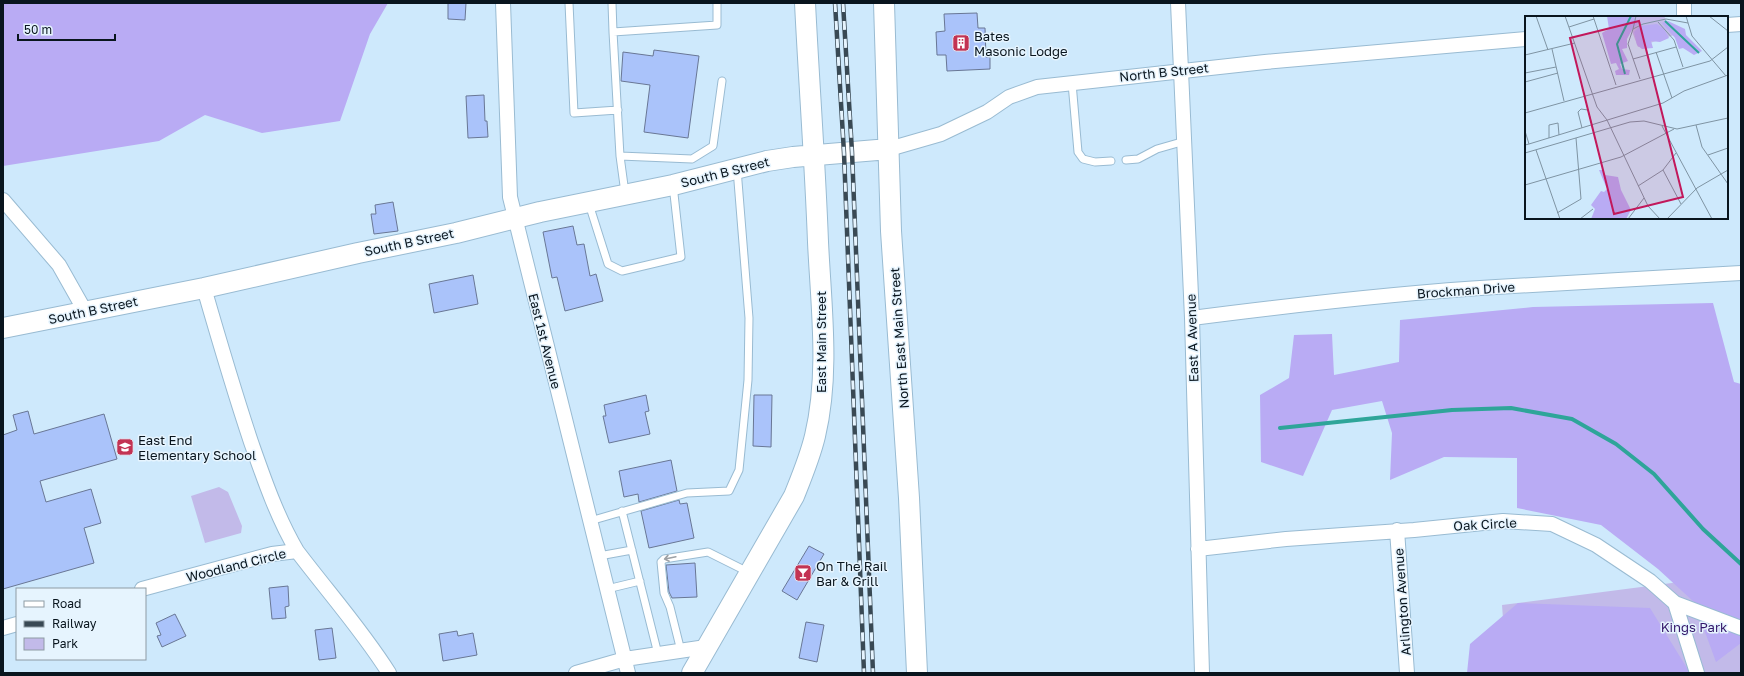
<svg xmlns="http://www.w3.org/2000/svg" width="1744" height="676" font-family="'Golos Text',sans-serif">
  <style>
    .green { fill: #c2bae9 }
    .forest { fill: #b9abf4 }
    .lines { fill: none; stroke-linecap: round; stroke-linejoin: round }
    .stream { stroke: #2ea599; stroke-width: 4 }
    .building { fill: #aac3fa; stroke: #697795 }
    .lane-casing { stroke: #99bbd2; stroke-width: 9 }
    .street-casing { stroke: #99bbd2; stroke-width: 16 }
    .secondary-casing { stroke: #99bbd2; stroke-width: 22 }
    .lane { stroke: #fff; stroke-width: 7 }
    .street { stroke: #fff; stroke-width: 14 }
    .secondary { stroke: #fff; stroke-width: 20 }
    .rail-casing { stroke: #394954; stroke-width: 4.5 }
    .rail { stroke: #e6f4fe; stroke-width: 3; stroke-dasharray: 9; stroke-linecap: butt }
    .oneway { stroke: #9da1a5 }
    .labels { text-anchor: middle; stroke-width: 3; stroke-linejoin: round; paint-order: stroke }
    .poi-label { font-size: 13px; fill: #09151e; stroke: #e6f4fe; text-anchor: start }
    .street-label { font-size: 13px; fill: #09151e; stroke: #e6f4fe }
    .park-label { font-size: 13px; fill: #35186b; stroke: #e6f4fe }
    .inset-river { fill: none; stroke: #2ea599; stroke-width: 2 }
    .inset-road { fill: none; stroke: #7f94a3; stroke-width: 1 }
    .view { fill: #c2185b; fill-opacity: 0.15; stroke: #c2185b; stroke-width: 2 }
    .inset-edge { fill: none; stroke: #09151e; stroke-width: 2 }
  </style>
  <rect width="100%" height="100%" fill="#cee9fc"/>
  <path class="green" d="M219,487L228,492L242,526L241,533L205,543L191,496Z
    M1741,574V673H1507L1502,605Z"/>
  <path class="forest" d="M3,3H388L370,34L340,121L262,133L205,115L159,141L3,166Z
    M1713,303L1734,382L1741,384V643L1716,662L1694,602L1658,569L1601,525L1517,508V458L1444,457L1390,480L1392,433L1382,401L1332,410L1303,476L1261,462L1260,395L1289,378L1294,335L1332,334L1334,375L1399,362L1400,320L1533,307Z
    M1518,603L1650,608L1690,673H1467L1470,644Z"/>
  <g class="lines">
    <path class="stream" d="M1280,428L1452,410L1511,408L1572,419L1616,444L1654,474L1703,529L1741,564"/>
  </g>
  <path class="building" d="M448,3H466L465,20L448,19Z
    M977,13L978,28H985L986,57H990V69L947,71L946,55H937L936,32L945,31L944,14Z
    M654,50L699,56L688,138L644,132L650,85L621,81L623,52L653,56Z
    M484,95L485,121H487L488,137L468,138L466,96Z
    M393,202L398,231L374,234L371,214H376L375,205Z
    M573,226L577,245L584,244L590,276L596,274L603,301L565,311L557,277L552,278L543,232Z
    M473,275L478,304L434,313L429,284Z
    M646,395L649,411L645,412L650,434L609,443L603,416H606L604,405Z
    M754,395H772L771,447L753,446Z
    M28,411L34,434L104,414L117,459L40,481L46,502L91,489L101,523L84,528L94,563L3,589V435L17,430L13,415Z
    M671,460L677,491L639,502L638,494L624,497L619,471Z
    M679,500L680,504L687,503L694,538L649,548L641,511Z
    M809,546L824,554L797,600L782,591Z
    M695,563L697,597L672,598L669,592L666,565Z
    M288,586L289,606L285,607L286,618L272,619L269,588Z
    M175,614L186,636L162,647L157,636L161,635L156,623Z
    M806,622L824,625L817,662L799,658Z
    M332,628L336,658L319,660L315,630Z
    M457,631L458,636L473,633L477,655L443,661L439,634Z"/>
  <g class="lines">
    <defs>
      <path id="lane" d="M569,3L574,113L618,110
        M612,3L613,32
        M1072,83L1078,152L1083,159L1095,162L1111,161
        M620,156L692,159L713,146L722,81
        M1126,160L1138,159L1157,149L1185,141
        M625,193L620,156L613,32L717,25V3
        M589,204L608,264L622,271L681,257L673,185
        M622,511L658,654
        M590,521L687,493L729,491L739,470L748,380L749,318L737,169
        M599,556L632,550
        M607,589L640,581
        M681,651L670,607L664,593L661,562L664,559L708,552L750,573"/>
      <path id="street" d="M503,3L510,197L628,673
        M1178,3L1192,318L1202,673
        M1684,3V17
        M1727,25L1741,24
        M889,149L941,134L987,112L1009,97L1037,87L1265,62L1526,39
        M3,200L59,265L85,311
        M204,288C219,340 234,391 251,442C264,479 277,517 297,551
        M1192,318C1293,305 1395,293 1496,287C1578,282 1659,278 1741,273
        M1397,530L1407,673
        M1198,549L1286,539L1414,530L1503,521L1552,524L1596,545L1650,581L1675,603L1697,673
        M142,589L272,554L297,551C328,592 362,630 389,673
        M1675,603L1741,628
        M3,628L17,624
        M576,673L625,659L706,647"/>
      <path id="secondary" d="M884,3L891,231L909,498L917,673
        M3,328L204,288L358,253L456,233L540,212L673,185L767,161L793,157L889,149
        M692,673L794,496C802,476 810,457 815,436C830,373 821,306 818,242C815,162 809,83 805,3"/>
    </defs>
    <use href="#lane" class="lane-casing"/>
    <use href="#street" class="street-casing"/>
    <use href="#secondary" class="secondary-casing"/>
    <use href="#lane" class="lane"/>
    <use href="#street" class="street"/>
    <use href="#secondary" class="secondary"/>
    <defs>
      <path id="rail" d="M835,3L844,153L864,673
        M843,3L852,152L873,673"/>
    </defs>
    <use href="#rail" class="rail-casing"/>
    <use href="#rail" class="rail"/>
  </g>
  <defs><path id="oneway-shaft" d="M-6 0H5M1.5-3L5.5 0L1.5 3" fill="none" stroke-width="1.6" stroke-linecap="round" stroke-linejoin="round"/></defs>
  <use class="oneway" href="#oneway-shaft" transform="translate(670 558) rotate(168)"/>
  <defs>
    <symbol id="building-square" viewBox="-11 -11 22 22"><rect x="-9" y="-9" width="18" height="18" rx="4" fill="#c33353" stroke="#e6f4fe"/><path d="M-4-6H4V6H1V3H-1V6H-4ZM-2.5-4.3h1.7v1.8h-1.7ZM.8-4.3h1.7v1.8H.8ZM-2.5-1h1.7V.8h-1.7ZM.8-1h1.7V.8H.8Z" fill="#fff"/></symbol>
    <symbol id="school-square" viewBox="-11 -11 22 22"><rect x="-9" y="-9" width="18" height="18" rx="4" fill="#c33353" stroke="#e6f4fe"/><path d="M0-5L7-2L0 1L-7-2ZM-4 1L0 2.5L4 1V4Q0 6-4 4Z" fill="#fff"/></symbol>
    <symbol id="bar-square" viewBox="-11 -11 22 22"><rect x="-9" y="-9" width="18" height="18" rx="4" fill="#c33353" stroke="#e6f4fe"/><path d="M-6-5H6L.8 .8V4.5H3.5V6h-7V4.5H-.8V.8Z" fill="#fff"/></symbol>
  </defs>
  <g fill-rule="evenodd">
    <use href="#building-square" x="951" y="33" width="20" height="20"/>
    <use href="#school-square" x="115" y="437" width="20" height="20"/>
    <use href="#bar-square" x="793" y="563" width="20" height="20"/>
  </g>
  <g class="labels">
    <g class="poi-label">
      <text x="974" y="41">Bates<tspan x="974" dy="15">Masonic Lodge</tspan></text>
      <text x="138" y="445">East End<tspan x="138" dy="15">Elementary School</tspan></text>
      <text x="816" y="571">On The Rail<tspan x="816" dy="15">Bar &amp; Grill</tspan></text>
    </g>
    <g class="street-label">
      <text transform="translate(1164 72) rotate(-6)" y="5">North B Street</text>
      <text transform="translate(725 172) rotate(-14)" y="5">South B Street</text>
      <text transform="translate(409 242) rotate(-12)" y="5">South B Street</text>
      <text transform="translate(1466 290) rotate(-4)" y="5">Brockman Drive</text>
      <text transform="translate(93 310) rotate(-12)" y="5">South B Street</text>
      <text transform="translate(899 338) rotate(-94)" y="5">North East Main Street</text>
      <text transform="translate(1192 338) rotate(-92)" y="5">East A Avenue</text>
      <text transform="translate(545 341) rotate(76)" y="5">East 1st Avenue</text>
      <text transform="translate(821 342) rotate(-90)" y="5">East Main Street</text>
      <text transform="translate(1485 524) rotate(-3)" y="5">Oak Circle</text>
      <text transform="translate(236 565) rotate(-14)" y="5">Woodland Circle</text>
      <text transform="translate(1402 602) rotate(-94)" y="5">Arlington Avenue</text>
    </g>
    <g class="park-label">
      <text x="1694" y="632">Kings Park</text>
    </g>
  </g>
  <g transform="translate(1525 16)">
    <rect width="203" height="203" fill="#cee9fc"/>
    <path d="M101,0H139L149,19L113,31Z" fill="#c2bae9"/>
    <path d="M82,0H108L113,8L108,12L102,23V32L97,33L103,45L95,48L97,53L105,54L104,59H91L90,55L94,53L91,47L86,48L77,17L84,13ZM143,5L160,13L161,19L177,35L169,39L158,32L154,33L150,22L137,7ZM132,8L139,13L144,22L135,26L126,25L128,32L117,33L112,29L109,16L115,10ZM74,154H78L80,159L93,161L96,174L106,194L101,203H66L70,193L66,189L76,175L79,176L82,173Z" fill="#b9abf4"/>
    <path class="inset-river" d="M140,5L174,37M100,58L92,28L106,0"/>
    <path class="inset-road" d="M11,0L23,34M40,0L72,91L82,104L123,190L135,203M68,0L91,69M161,0L167,20L201,60M184,0L203,15M133,6L149,24L158,51M44,11L69,3M108,13L111,0M27,33L39,85M131,36L147,82M0,39L50,27M108,43L151,31M0,57L31,51M115,63L103,28L108,13L118,8L141,3L163,7M0,66L33,57M0,97L185,45L203,31M171,109L177,131L203,168M137,110L187,203M57,112L53,96L56,93L63,94L67,109M0,115L4,128L0,129M24,122V109L33,107L34,119M4,128L138,87L159,75L203,59M11,134L35,203M0,137L105,106L119,105L152,113L203,102M151,137L138,154L156,188M183,139L203,132M0,169L96,141L149,113M113,170L138,154M32,197L56,183L51,122M55,203L68,193M103,203L119,182M142,203L172,172L203,154"/>
    <path class="view" d="M114,5L158,181L89,198L45,22Z"/>
    <rect width="203" height="203" class="inset-edge"/>
  </g>
  <rect width="1744" height="676" fill="none" stroke="#09151e" stroke-width="8"/>
  <rect x="16" y="588" width="130" height="72" fill="#e6f4fe" stroke="#8e9ba4"/>
  <rect x="24" y="601" width="20" height="6" fill="#ffffff" stroke="#8e9ba4"/>
  <text x="52" y="608" font-size="12" fill="#09151e">Road</text>
  <rect x="24" y="621" width="20" height="6" fill="#394954" stroke="#8e9ba4"/>
  <text x="52" y="628" font-size="12" fill="#09151e">Railway</text>
  <rect x="24" y="638" width="20" height="12" fill="#c2bae9" stroke="#8e9ba4"/>
  <text x="52" y="648" font-size="12" fill="#09151e">Park</text>
  <path d="M18 34v6h97v-6" fill="none" stroke="#09151e" stroke-width="2"/>
  <text x="24" y="34" font-size="12" fill="#09151e" stroke="#e6f4fe" stroke-width="3" paint-order="stroke">50 m</text>
</svg>
